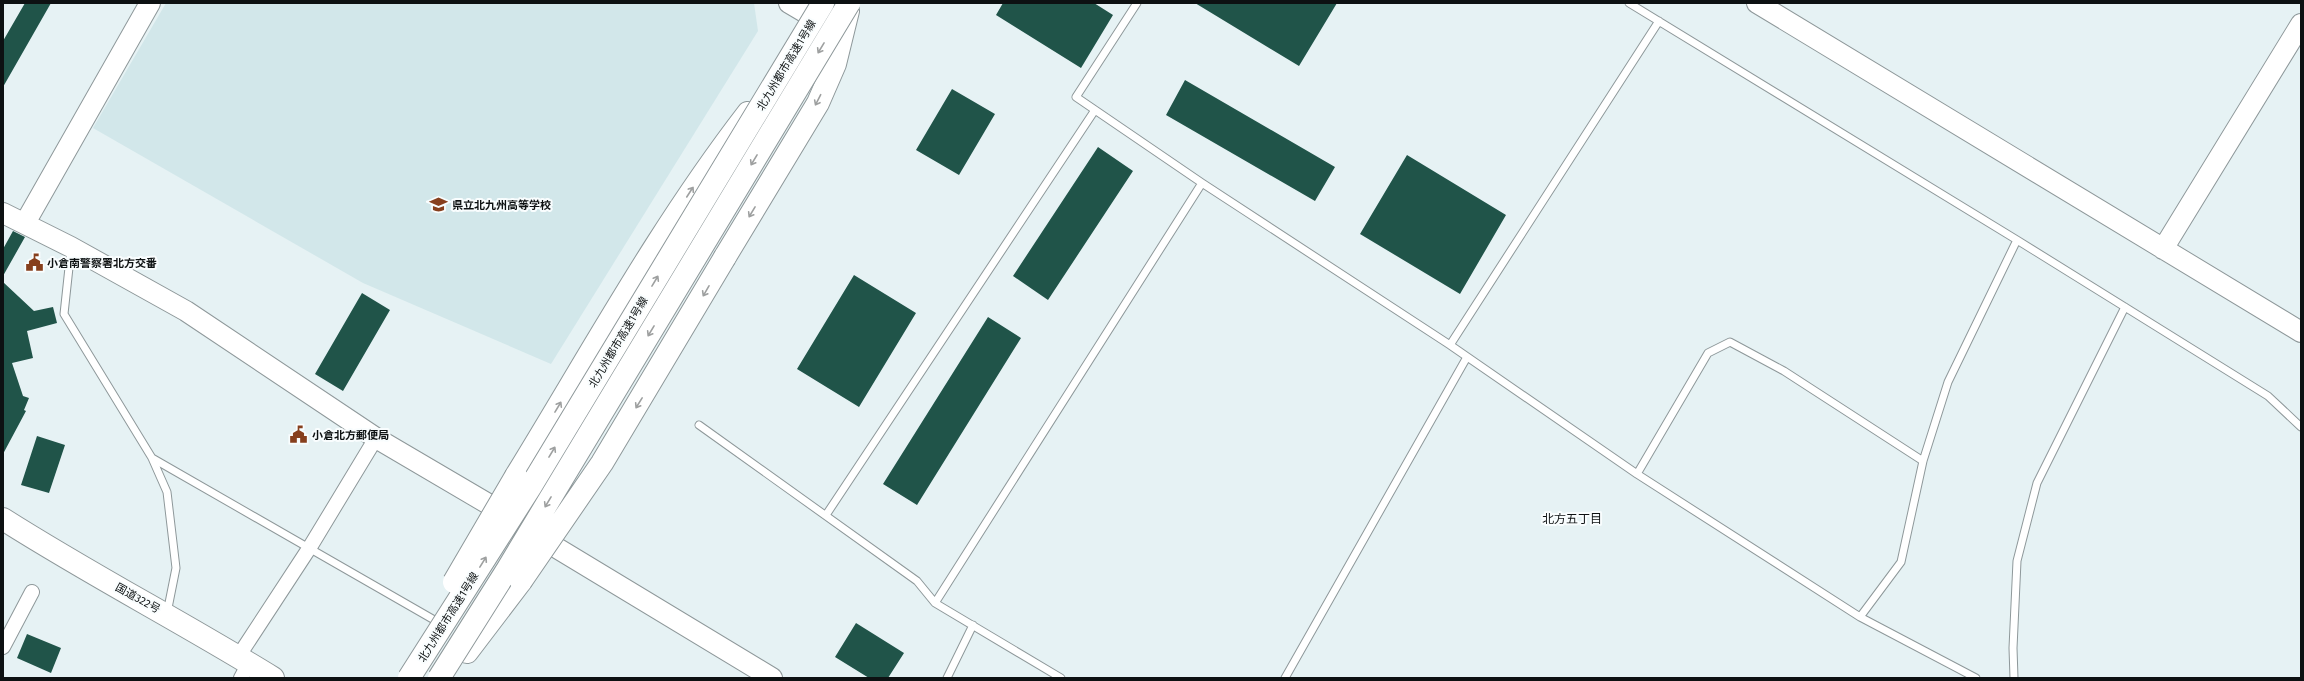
<svg xmlns="http://www.w3.org/2000/svg" width="2304" height="681" font-family="'Fira Sans','Noto Sans JP',sans-serif">
  <style>
    .built { fill: #d2e7ea }
    .building { fill: #205449 }
    .lines { fill: none; stroke-linecap: round; stroke-linejoin: round }
    .lane-casing { stroke: #8e989a; stroke-width: 9 }
    .street-casing { stroke: #8e989a; stroke-width: 16 }
    .secondary-casing { stroke: #8e989a; stroke-width: 22 }
    .highway-casing { stroke: #8e989a; stroke-width: 24 }
    .lane { stroke: #fff; stroke-width: 7 }
    .street { stroke: #fff; stroke-width: 14 }
    .secondary { stroke: #fff; stroke-width: 20 }
    .highway { stroke: #fff; stroke-width: 22 }
    .highway-bridge-casing { stroke: #8e989a; stroke-width: 24; stroke-linecap: butt }
    .highway-bridge { stroke: #fff; stroke-width: 22 }
    .oneway { stroke: #9ea0a0 }
    .labels { text-anchor: middle; stroke-width: 4; stroke-linejoin: round; paint-order: stroke }
    .street-label { font-size: 11px; fill: #0d1112; stroke: #f9fdfe }
    .poi-label { font-size: 11px; font-weight: bold; fill: #0d1112; stroke: #f9fdfe; text-anchor: start }
    .neighbourhood-label { font-size: 12px; fill: #0d1112; stroke: #f9fdfe }
  </style>
  <rect width="100%" height="100%" fill="#e6f2f4"/>
  <path class="built" d="M166,3H754L758,31L551,364L363,283L93,128Z"/>
  <path class="building" d="M25,3H51L3,87V41Z
    M1003,3H1094L1113,15L1081,68L996,15Z
    M1195,3H1337L1299,66Z
    M1185,80L1335,167L1315,201L1166,115Z
    M952,89L995,114L959,175L916,150Z
    M1098,147L1133,171L1048,300L1013,276Z
    M1407,155L1506,215L1460,294L1360,234Z
    M13,231L25,237L3,276V249Z
    M854,275L916,313L859,407L797,369Z
    M3,282L34,311L53,307L57,323L27,331L33,358L12,363L23,396L29,398L24,410L26,411L3,454Z
    M362,293L390,310L343,391L315,374Z
    M988,317L1021,338L917,505L883,484Z
    M37,436L65,445L49,493L21,485Z
    M856,623L904,653L888,678H869L835,657Z
    M27,634L61,648L51,673L17,658Z"/>
  <g class="lines">
    <defs>
      <path id="lane" d="M1137,3L1076,97L1202,183L1450,345L1637,474L1860,617L1976,678
        M1629,3L2017,240L2268,396L2301,427
        M71,249L64,314L152,458L167,492L176,568L167,613
        M1450,345L1659,21
        M699,425L917,581L935,603L1061,678
        M152,458L436,621
        M1637,474L1708,353L1730,342L1784,371L1923,461
        M826,515L1095,110
        M935,603L1202,183
        M1860,617L1901,562L1923,461L1948,382L2017,240
        M947,678L973,625
        M1285,678L1467,357
        M2014,678L2013,648L2017,561L2037,483L2125,307"/>
      <path id="street" d="M3,647L32,592
        M238,657L310,547L376,438
        M241,678L249,663"/>
      <path id="secondary" d="M789,3L828,26
        M1757,3L2301,332
        M3,213L71,247L186,311L376,438L502,512L537,536L772,678
        M25,223L150,3
        M2163,249L2301,24"/>
      <path id="highway" d="M725,257L818,103L835,64L848,11
        M516,476C591,354 660,227 748,113
        M3,519C91,575 184,623 273,678
        M467,652L521,581"/>
    </defs>
    <use href="#lane" class="lane-casing"/>
    <use href="#street" class="street-casing"/>
    <use href="#secondary" class="secondary-casing"/>
    <use href="#highway" class="highway-casing"/>
    <use href="#lane" class="lane"/>
    <use href="#street" class="street"/>
    <use href="#secondary" class="secondary"/>
    <use href="#highway" class="highway"/>
    <defs>
      <path id="highway-bridge" d="M521,581L602,463L725,257
        M454,582L516,476
        M409,678L531,486L823,3
        M439,678L507,570L849,3"/>
    </defs>
    <use href="#highway-bridge" class="highway-bridge-casing"/>
    <use href="#highway-bridge" class="highway-bridge"/>
  </g>
  <defs><path id="oneway-shaft" d="M-6 0H5M1.5-3L5.5 0L1.5 3" fill="none" stroke-width="1.6" stroke-linecap="round" stroke-linejoin="round"/></defs>
  <g class="oneway">
    <use href="#oneway-shaft" transform="translate(821 48) rotate(121)"/>
    <use href="#oneway-shaft" transform="translate(818 100) rotate(117)"/>
    <use href="#oneway-shaft" transform="translate(754 160) rotate(121)"/>
    <use href="#oneway-shaft" transform="translate(690 192) rotate(-57)"/>
    <use href="#oneway-shaft" transform="translate(752 212) rotate(121)"/>
    <use href="#oneway-shaft" transform="translate(655 281) rotate(-59)"/>
    <use href="#oneway-shaft" transform="translate(706 291) rotate(120)"/>
    <use href="#oneway-shaft" transform="translate(651 331) rotate(121)"/>
    <use href="#oneway-shaft" transform="translate(639 403) rotate(122)"/>
    <use href="#oneway-shaft" transform="translate(558 407) rotate(-59)"/>
    <use href="#oneway-shaft" transform="translate(552 452) rotate(-59)"/>
    <use href="#oneway-shaft" transform="translate(548 502) rotate(121)"/>
    <use href="#oneway-shaft" transform="translate(483 562) rotate(-58)"/>
  </g>
  <defs>
    <symbol id="school-bare" viewBox="-9 -9 18 18"><path d="M0-5L7-2L0 1L-7-2ZM-4 1L0 2.5L4 1V4Q0 6-4 4Z" fill="#863f1d" stroke="#f9fdfe" stroke-width="2.5" paint-order="stroke"/></symbol>
    <symbol id="civic-bare" viewBox="-9 -9 18 18"><path d="M-.6-6.5H3V-4.5H.6V-3L4-1V1h2V6H-6V1h2V-1L-.6-3ZM-1.2 2.5V6h2.4V2.5Z" fill="#863f1d" stroke="#f9fdfe" stroke-width="2.5" paint-order="stroke"/></symbol>
  </defs>
  <g fill-rule="evenodd">
    <use href="#school-bare" x="426" y="192" width="25" height="25"/>
    <use href="#civic-bare" x="22" y="250" width="25" height="25"/>
    <use href="#civic-bare" x="286" y="422" width="25" height="25"/>
  </g>
  <g class="labels">
    <g class="street-label">
      <text transform="translate(786 65) rotate(-59)" y="4">北九州都市高速1号線</text>
      <text transform="translate(618 342) rotate(-59)" y="4">北九州都市高速1号線</text>
      <text transform="translate(138 598) rotate(29)" y="4">国道322号</text>
      <text transform="translate(448 617) rotate(-58)" y="4">北九州都市高速1号線</text>
    </g>
    <g class="poi-label">
      <text x="452" y="209">県立北九州高等学校</text>
      <text x="47" y="267">小倉南警察署北方交番</text>
      <text x="312" y="439">小倉北方郵便局</text>
    </g>
    <g class="neighbourhood-label">
      <text x="1572" y="523">北方五丁目</text>
    </g>
  </g>
  <rect width="2304" height="681" fill="none" stroke="#0d1112" stroke-width="8"/>
</svg>
